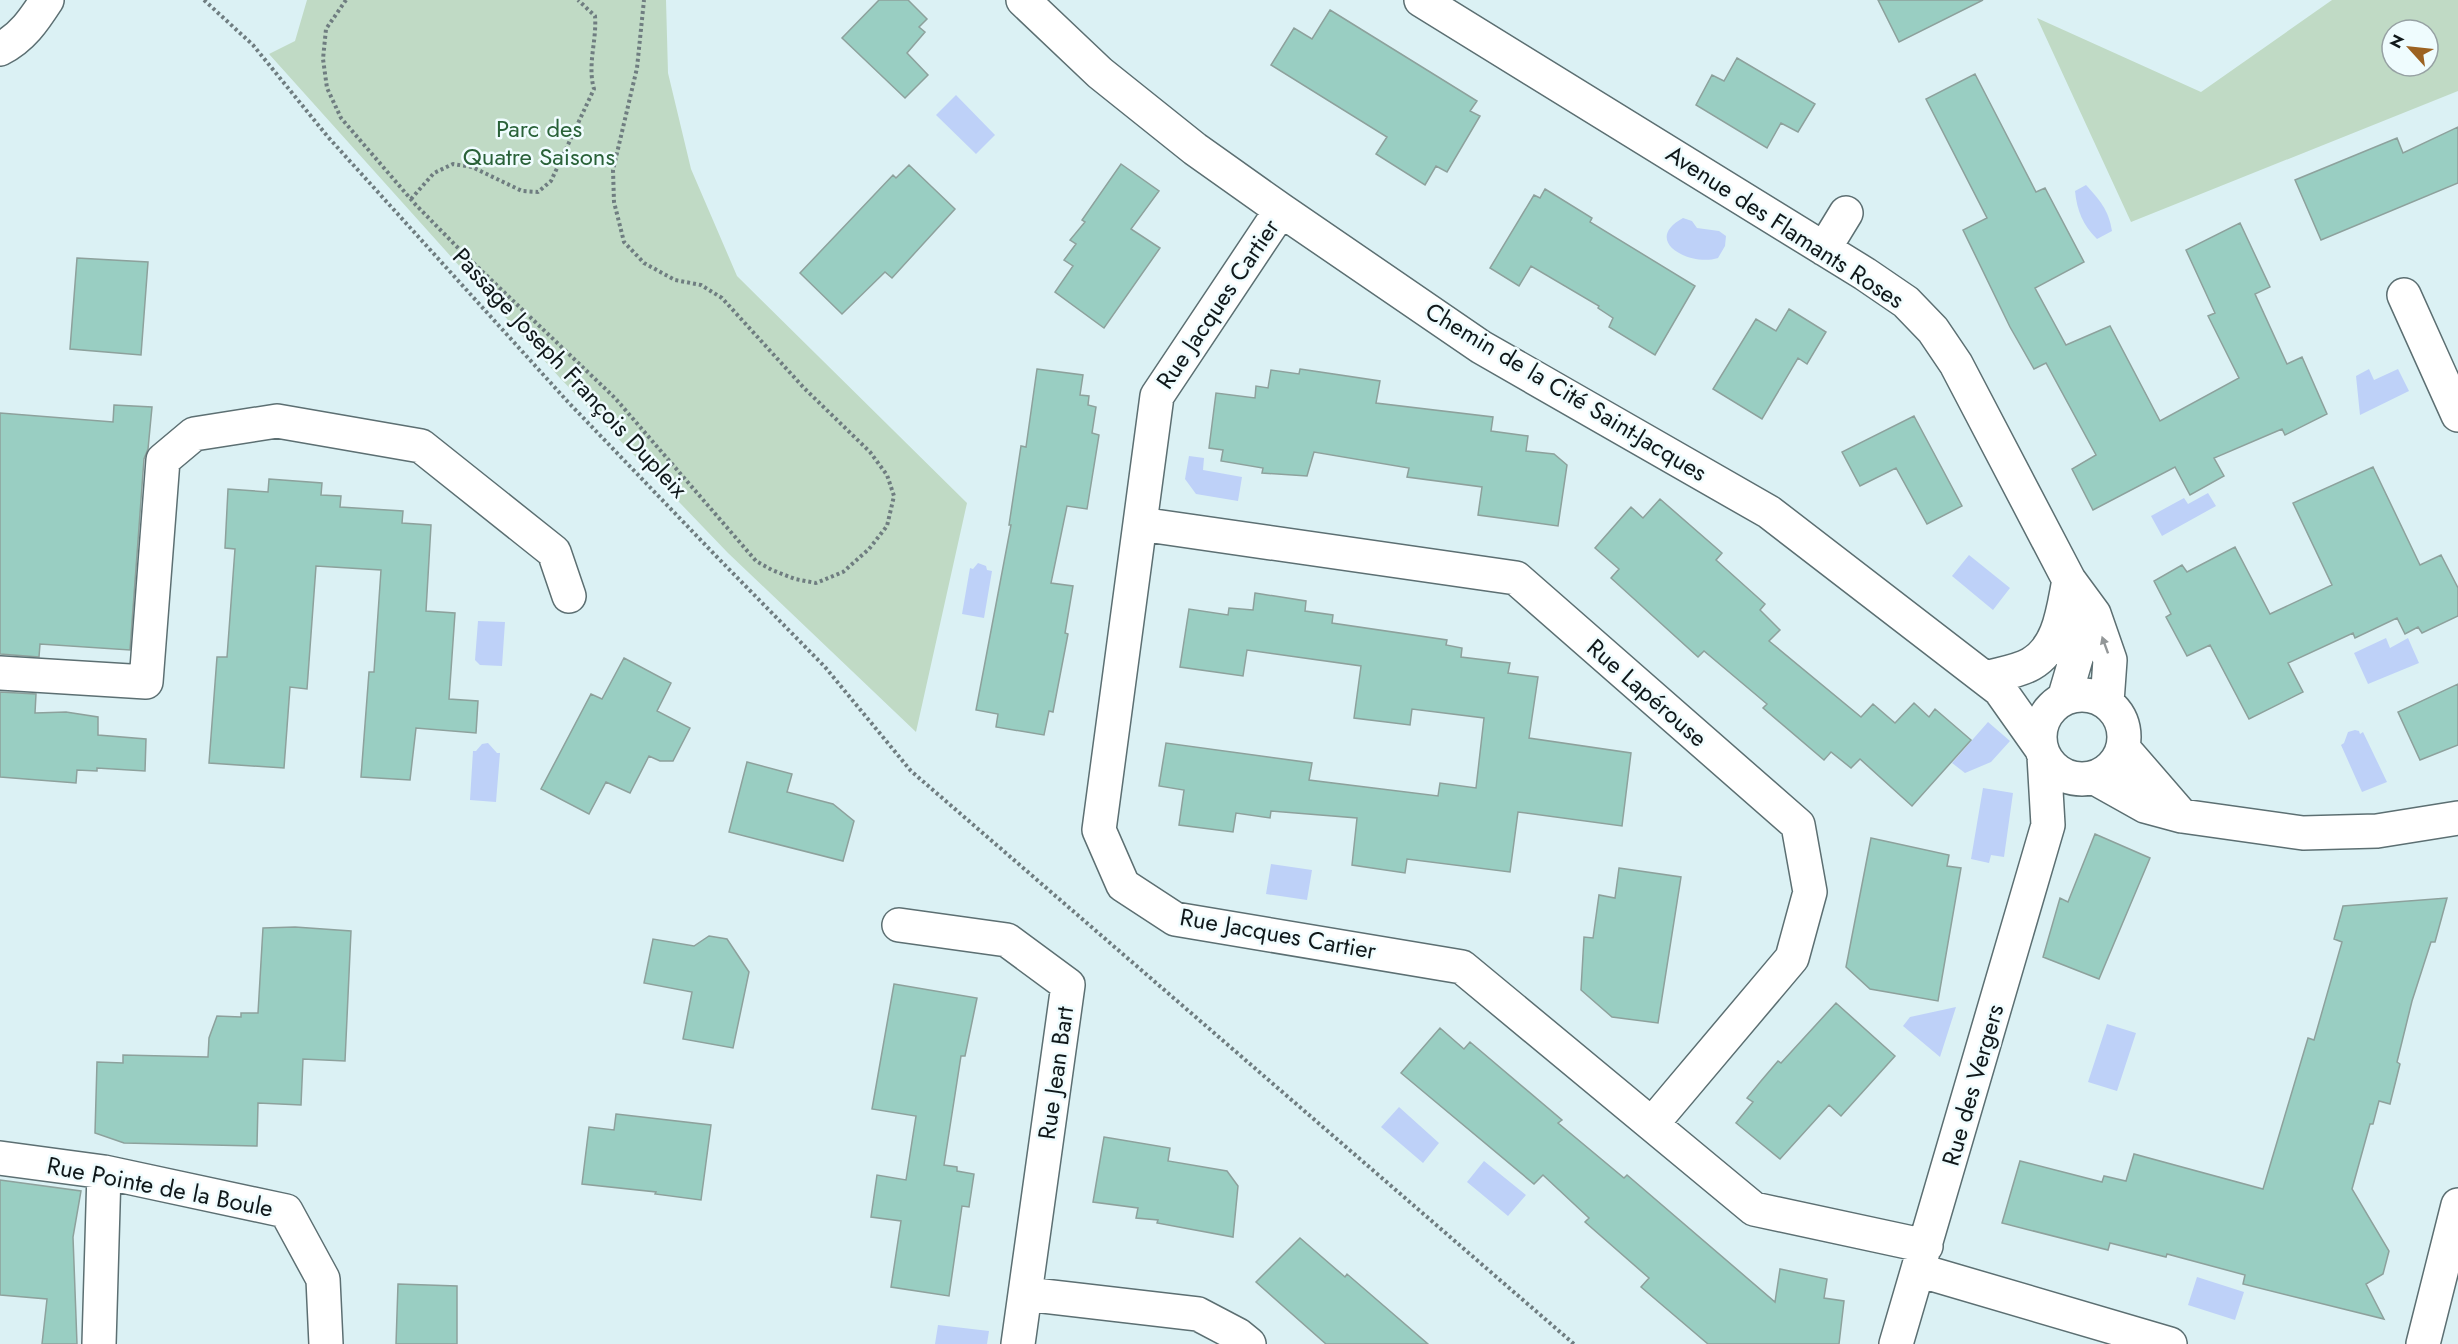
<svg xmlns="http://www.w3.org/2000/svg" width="2458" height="1344" font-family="Jost,sans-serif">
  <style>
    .green { fill: #c0dac5; fill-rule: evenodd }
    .water { fill: #bed1f8 }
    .building { fill: #99cec2; stroke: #8da19c; stroke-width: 1.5 }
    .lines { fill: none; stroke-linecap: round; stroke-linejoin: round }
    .minor-casing { stroke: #5c6f72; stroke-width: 36 }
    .path { stroke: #6f7d80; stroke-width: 4; stroke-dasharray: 3 3; stroke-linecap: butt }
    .minor { stroke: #fff; stroke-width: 33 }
    .oneway { fill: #939798 }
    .labels { text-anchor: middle; stroke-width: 5; stroke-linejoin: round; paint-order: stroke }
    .park-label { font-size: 24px; fill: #296138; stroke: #effcfe }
    .street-label { font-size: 24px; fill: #10181a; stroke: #effcfe }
  </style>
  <rect width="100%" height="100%" fill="#dbf1f4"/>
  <path class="green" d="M307,0H666L668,73L691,169L737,276L967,503L916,732L728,553L560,378L269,54L295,41Z
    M2332,0H2458V91L2131,222L2037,18L2201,92ZM2392,30H2428V66H2392Z"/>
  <path class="water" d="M956,95L995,135L976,154L936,115Z
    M2086,185C2099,199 2109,210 2112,231L2097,239C2083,225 2077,211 2075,191Z
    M1683,218L1692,221L1697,228L1719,231L1726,236L1725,246L1718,258C1690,267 1641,241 1683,218Z
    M2369,369L2374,380L2398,369L2409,391L2360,415L2356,376Z
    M1189,456L1204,458L1203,470L1242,477L1238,501L1196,494L1185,479Z
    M2208,493L2216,506L2162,536L2151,516L2184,498L2188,504Z
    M1969,555L2010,588L1993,610L1952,576Z
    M978,563L986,566L987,570L992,571L984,618L962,614L970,568L973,569Z
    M478,621L505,622L502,666L480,665L475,660Z
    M2386,638L2390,648L2408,638L2419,663L2368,684L2354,653Z
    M1988,722L2010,741L1991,762L1965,773L1952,763Z
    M2355,730L2359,731L2360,734L2363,732L2387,782L2362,792L2341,745L2344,743L2348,732Z
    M488,743L497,753H500L496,802L470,800L473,751H476L482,744Z
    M1983,788L2013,793L2004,857L1991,855L1989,863L1971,859Z
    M1271,864L1312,870L1307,900L1266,894Z
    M1956,1007L1940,1057L1903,1026L1910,1017Z
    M2107,1024L2136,1033L2117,1091L2088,1082Z
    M1399,1107L1439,1143L1423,1163L1381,1127Z
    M1484,1161L1526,1195L1508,1216L1467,1182Z
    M2197,1277L2244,1292L2235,1320L2188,1305Z
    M938,1325L989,1331L987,1344H935Z"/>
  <path class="building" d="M879,0H908L927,19L919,27L925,32L907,53L928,75L905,98L842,38Z
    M1878,0H1983L1899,42Z
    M1330,10L1477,101L1470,111L1480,116L1447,172L1436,166L1425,185L1376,154L1387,137L1271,65L1294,28L1312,39Z
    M1737,58L1815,104L1798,132L1781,123L1767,148L1696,105L1712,75L1724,81Z
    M1975,74L2036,192L2045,188L2084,262L2035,288L2066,345L2110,326L2160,421L2239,378L2208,316L2215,313L2186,250L2240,223L2270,287L2255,294L2287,364L2302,357L2327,414L2285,435L2282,429L2214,458L2224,476L2190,495L2175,467L2093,510L2072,469L2096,455L2046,363L2034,369L2010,327L1963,230L1987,218L1926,99Z
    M2458,127V183L2321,240L2295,180L2397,138L2403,153Z
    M1121,164L1159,191L1131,229L1160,248L1104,328L1055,292L1073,266L1064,260L1076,244L1070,240L1085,222L1082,220Z
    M909,165L955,209L892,278L885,272L842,314L800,273L893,175L896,178Z
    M1545,189L1592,218L1590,222L1695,286L1655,355L1609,327L1613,318L1598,308L1599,306L1531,266L1519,286L1490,268L1534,195L1540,198Z
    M77,258L148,262L141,355L70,349Z
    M1789,309L1826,332L1807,364L1798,358L1762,419L1713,389L1756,319L1776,331Z
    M1037,369L1083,375L1080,395L1089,396L1088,405L1096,407L1092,433L1099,435L1087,509L1067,506L1051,583L1073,586L1065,633L1068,634L1053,712L1049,711L1044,735L996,727L998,714L976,710L1011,525H1009L1021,446L1026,447Z
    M1300,369L1380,381L1376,403L1493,417L1491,431L1528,436L1526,451L1554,454L1567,465L1558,526L1478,515L1482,487L1407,477L1409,468L1314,452L1307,476L1262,473L1263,468L1221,461L1223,450L1209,448L1216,393L1255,398L1256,386L1268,388L1271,370L1299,374Z
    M114,405L152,407L148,449L144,459L130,650L40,644L39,657L0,654V413L113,422Z
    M1914,416L1962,506L1927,524L1896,468L1860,486L1842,452Z
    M2373,467L2420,565L2441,555L2458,588V616L2422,633L2418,627L2405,634L2397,618L2355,638L2353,633L2288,663L2303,692L2249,719L2210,645L2187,656L2166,617L2171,614L2154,581L2182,565L2187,572L2235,547L2270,614L2332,585L2293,503Z
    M269,479L322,483L321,495L341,496L340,507L403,511L402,523L431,525L426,611L455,613L449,699L478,701L476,733L416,728L410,780L361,777L369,672H374L381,570L316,566L307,689L290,687L284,768L209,763L217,657H227L235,549L225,548L228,489L268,492Z
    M1660,499L1722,553L1716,560L1765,604L1760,610L1780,630L1769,641L1861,717L1873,704L1895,723L1914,703L1929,717L1935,709L1971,740L1912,806L1860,759L1851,768L1831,752L1824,760L1763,708L1767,704L1704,651L1698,657L1611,578L1619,569L1595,548L1631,507L1643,518Z
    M1255,593L1306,601L1305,611L1333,615L1332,623L1447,640L1446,645L1462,648L1461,657L1510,663L1508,673L1538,677L1529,738L1631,753L1622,826L1518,812L1510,872L1407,859L1405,873L1352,865L1357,818L1271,811L1270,818L1236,813L1233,832L1179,825L1184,790L1159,786L1166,743L1312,763L1309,780L1438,796L1440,783L1476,788L1484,718L1412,709L1410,725L1354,718L1361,666L1247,650L1243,676L1180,667L1189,609L1228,615L1229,608L1253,610Z
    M624,658L671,683L657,711L690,728L673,761H660L649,756L630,793L606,782L589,814L541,789L591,694L602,699Z
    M2458,684V745L2420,760L2398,712Z
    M0,692L36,694L35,713L66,712L98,717V735L146,739L145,771L97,768V771L77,770L76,783L0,777Z
    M747,762L792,774L787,792L833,804L854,821L843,861L729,832Z
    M2095,834L2150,858L2099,979L2043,957L2060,898L2068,902Z
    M1871,838L1949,855L1947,866L1961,868L1938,1001L1870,989L1846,967Z
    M1619,868L1681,877L1658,1023L1612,1017L1581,990L1584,937L1593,938L1599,895L1615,898Z
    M2447,898L2435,942H2431L2412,1001L2397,1062L2400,1064L2390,1104L2379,1101L2373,1124H2370L2352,1189L2389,1251L2383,1274L2366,1284L2384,1319L2243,1284L2245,1275L2167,1254L2166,1257L2110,1243L2108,1250L2002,1223L2020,1161L2102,1182L2104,1176L2126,1181L2134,1154L2263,1189L2308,1038L2314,1040L2342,942L2334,939L2343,906Z
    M295,927L351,931L345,1061L303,1059L301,1105L258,1103L257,1146L124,1143L95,1133L97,1062L123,1063V1055L208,1057L209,1038L217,1016L241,1017V1013H258L263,928Z
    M709,936L727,939L749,972L733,1048L683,1039L692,992L644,983L653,939L694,946Z
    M894,984L977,998L965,1056H961L944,1165L957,1167V1171L974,1174L969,1207L962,1206L949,1296L891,1287L901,1221L871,1217L877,1175L906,1180L916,1116L872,1109Z
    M1836,1003L1895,1056L1841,1116L1829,1105L1780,1159L1736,1123L1753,1102L1747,1098L1761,1081L1778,1061L1781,1063Z
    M1440,1028L1464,1049L1470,1042L1562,1120L1558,1123L1624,1178L1627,1175L1775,1302L1780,1269L1827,1279L1824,1298L1844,1301L1839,1344H1708L1641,1287L1649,1278L1585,1222L1589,1218L1543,1175L1534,1184L1401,1073Z
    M616,1114L711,1125L701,1200L655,1194L656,1192L582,1184L589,1127L614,1130Z
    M1104,1137L1170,1148L1168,1161L1227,1171L1238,1186L1233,1237L1157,1223L1158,1220L1136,1218L1138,1208L1093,1202Z
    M0,1180L81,1191L73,1237L77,1344H42L47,1299L0,1295Z
    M1300,1238L1345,1277L1347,1274L1428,1344H1326L1256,1282Z
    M398,1284L457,1286V1344H396Z"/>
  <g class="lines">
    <defs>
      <path id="minor" d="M1023,0L1100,73L1195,149L1281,210L1481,347L1769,512L2000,690L2041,748
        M1421,0L1865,274L1906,302L1933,330L1956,364L2069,580L2094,614L2110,660L2107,702
        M0,49C22,38 34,20 47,0
        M1281,210L1157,396L1099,830L1123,885L1175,919L1462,967L1754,1209L1926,1246
        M1824,249L1846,213
        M2404,295L2458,415
        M1140,524L1516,578L1798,825L1810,892L1792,958L1652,1124
        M0,673L146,682L163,460L194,434L277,421L421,446L554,552L569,596
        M1986,678C2000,674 2019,671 2031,664C2060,647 2063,610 2069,580
        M2040 737a42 42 0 1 1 84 0a42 42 0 1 1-84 0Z
        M2064,699L2077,655L2071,600
        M2123,748L2182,816
        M2095,778L2145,806L2182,816L2303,833L2377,831L2458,818
        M899,925L1007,940L1068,985L1018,1344
        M0,1158L104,1172L286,1211L323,1279L326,1344
        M1918,1270L2170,1344
        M1026,1294L1198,1314L1238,1335L1249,1344
        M99,1344L104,1172
        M1896,1344L2048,825L2044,756
        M2423,1344L2458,1205"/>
    </defs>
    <use href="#minor" class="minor-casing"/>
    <path class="path" d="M204,0L253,45L328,137L568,402L717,557L825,667L911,771L1574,1344
      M346,0L326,29L323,59L327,88L341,118L415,204L464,254L615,398L756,561L772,570L795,579L816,583L843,572L869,549L887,526L894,496L887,475L870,452L804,388L722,298L701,285L675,280L644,263L624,242L614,202L613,170L637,68L644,0
      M411,199L434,173L453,164L472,167L522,191L538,192L551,181L594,89C587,64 597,41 595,16L578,0"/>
    <use href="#minor" class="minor"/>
  </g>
  <defs><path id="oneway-solid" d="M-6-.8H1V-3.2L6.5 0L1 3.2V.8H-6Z" transform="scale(1.5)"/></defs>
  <use class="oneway" href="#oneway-solid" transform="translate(2105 645) rotate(-110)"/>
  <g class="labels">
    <g class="park-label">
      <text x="539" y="137">Parc des<tspan x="539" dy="28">Quatre Saisons</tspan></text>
    </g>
    <g class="street-label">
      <text transform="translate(1785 227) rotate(33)" y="8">Avenue des Flamants Roses</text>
      <text transform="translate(1218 304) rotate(-56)" y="8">Rue Jacques Cartier</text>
      <text transform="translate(570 373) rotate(47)" y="8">Passage Joseph François Dupleix</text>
      <text transform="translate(1566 392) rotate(31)" y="8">Chemin de la Cité Saint-Jacques</text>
      <text transform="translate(1647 693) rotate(41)" y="8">Rue Lapérouse</text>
      <text transform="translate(1278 934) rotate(10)" y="8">Rue Jacques Cartier</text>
      <text transform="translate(1056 1073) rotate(-82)" y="8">Rue Jean Bart</text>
      <text transform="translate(1973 1085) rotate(-74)" y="8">Rue des Vergers</text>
      <text transform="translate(160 1187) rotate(11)" y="8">Rue Pointe de la Boule</text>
    </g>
  </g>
  <g transform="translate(2410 48) rotate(297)"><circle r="28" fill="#effcfe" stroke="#96a1a3" stroke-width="1.5"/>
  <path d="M0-4.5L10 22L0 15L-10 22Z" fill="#9c6221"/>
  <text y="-9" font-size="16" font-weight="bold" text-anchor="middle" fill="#10181a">N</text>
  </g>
</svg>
